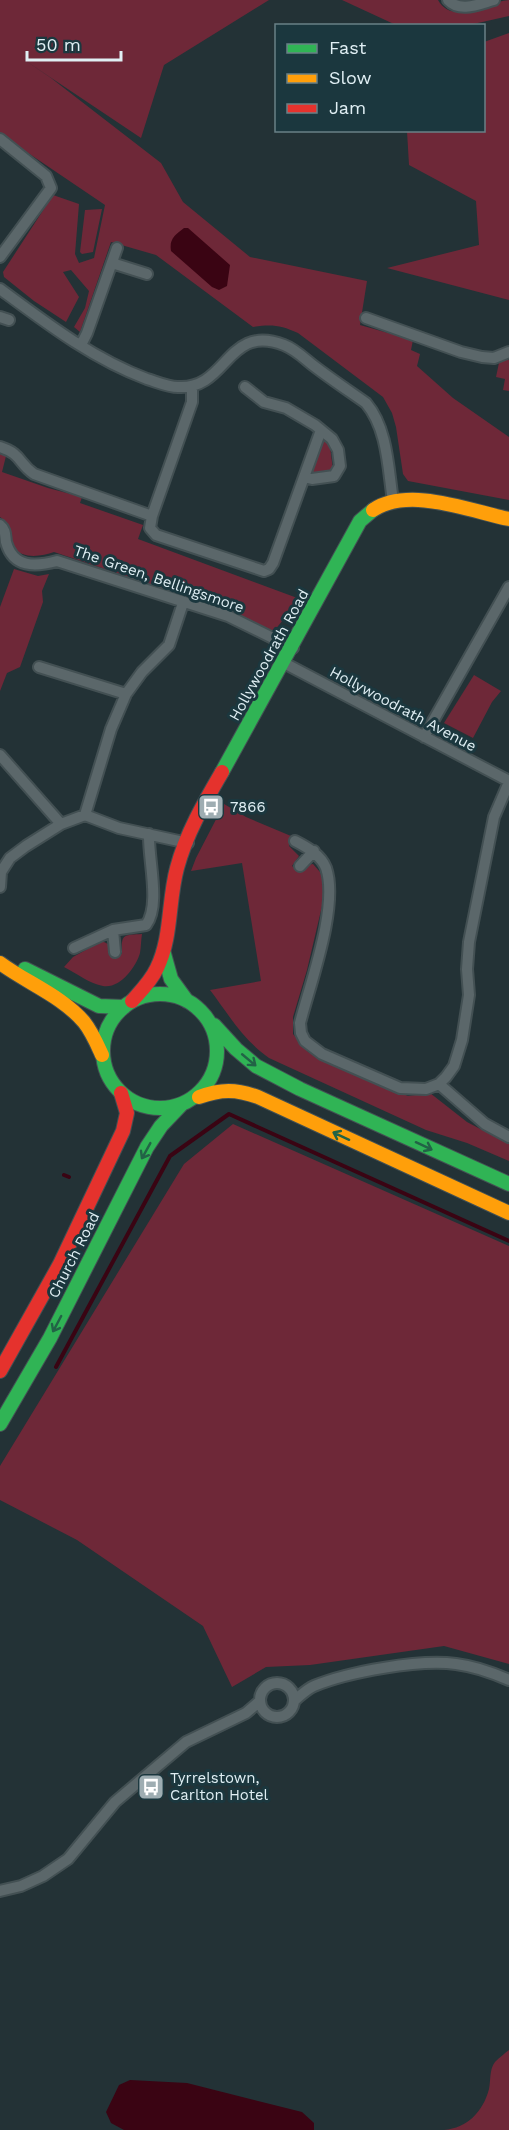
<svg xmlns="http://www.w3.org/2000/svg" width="509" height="2130" font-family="'Work Sans',sans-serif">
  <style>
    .green { fill: #6e2838 }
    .water { fill: #3a0413 }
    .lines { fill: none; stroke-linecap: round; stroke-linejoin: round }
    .stream { stroke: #3a0413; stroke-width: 4 }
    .street-casing { stroke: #435053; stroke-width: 14 }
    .fast-casing { stroke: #435053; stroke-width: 16 }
    .slow-casing { stroke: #435053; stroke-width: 16 }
    .jam-casing { stroke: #435053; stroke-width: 16 }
    .street { stroke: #5b676a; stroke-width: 10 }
    .fast { stroke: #30b455; stroke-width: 14 }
    .slow { stroke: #ff9f0a; stroke-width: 14 }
    .jam { stroke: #e5322d; stroke-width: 14 }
    .oneway { stroke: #226346 }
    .labels { text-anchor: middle; stroke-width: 6; stroke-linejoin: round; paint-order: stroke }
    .street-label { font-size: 15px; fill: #e0eff4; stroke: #1b373e }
    .poi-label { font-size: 15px; fill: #e0eff4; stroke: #1b373e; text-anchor: start }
  </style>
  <rect width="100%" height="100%" fill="#233236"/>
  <path class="green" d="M0,0H269L164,65L141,138L17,55L51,78L161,163L183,202L250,257L367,281L360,325L413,340L411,350L420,354L417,366L453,398L509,437V500L408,481L403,474L396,427L392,413L383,397L298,333C281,325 271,324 253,327L156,255L111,242L80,332L74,327L85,308L89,291L71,270L63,272L79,297L66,322L34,301L4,277L3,272L53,195L79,204L75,254L79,263L94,258L105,205L0,134Z
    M342,0H438C452,26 488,1 509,0V16L469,25H396Z
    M509,33V300L387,268L479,245L476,201L409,165L407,131L484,130V42Z
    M102,209L93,252L82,254L80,252L85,210Z
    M500,358L509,360V391L503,390L505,379L496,377Z
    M325,441L330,446L333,470L314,474L311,471L321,442Z
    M0,454L6,456L2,472L48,488L82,497L80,503L143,525L138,539L300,599L274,631L207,603L54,552C42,556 23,560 13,547C7,537 11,524 0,517Z
    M14,569L38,576L49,574L42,591L43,602L20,667L7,673L0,691V607Z
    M474,675L501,691L492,702L473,738L444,723Z
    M224,804L246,817L291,836L289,846L299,856L292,866L300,872L307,865L313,864L320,872L323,881V902L307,970L293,1017V1034L308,1052L385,1087L408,1096L430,1093L467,1122L509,1144V1161L467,1143L426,1130L269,1058C243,1040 229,1015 210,990L261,981L242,863L191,871L196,858Z
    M142,934C141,940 141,947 140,953C136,967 120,989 103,986C90,984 76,973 64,967L73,957L102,941L108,944L109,955L122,954C121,934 123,935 142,934Z
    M233,1124L509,1246V1664L444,1646L310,1665L266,1667L232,1687L203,1626L77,1540L0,1500V1466L184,1164Z
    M509,2050V2130H444C467,2128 483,2112 489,2089C491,2080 489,2070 495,2062C499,2058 505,2053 509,2050Z"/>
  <path class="water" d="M184,228H188L230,265L227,286L219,290L212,287L171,251C169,239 175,235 184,228Z
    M130,2080L187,2083L302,2112L314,2123V2130H124L111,2123L106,2112L119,2085Z"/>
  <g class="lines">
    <path class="stream" d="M64,1175L69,1177
      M56,1367L170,1156L229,1114L509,1241"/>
    <defs>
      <path id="street" d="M448,0C460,13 479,4 494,0
        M0,139L46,176L51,188L0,257
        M112,263L147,274
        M0,289C46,323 93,359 147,379C157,382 168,387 178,387C228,390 226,323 284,345C295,349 305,359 314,366C331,379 349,391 366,403C388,429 388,469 393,501
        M0,317L9,320
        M366,318L461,352L482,357L494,358L509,352
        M81,345L87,333L117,248
        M245,387L264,402L286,408L315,425L332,439L338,450L340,466L334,476L312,479L304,477
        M0,447C22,454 18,463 34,474L152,516L150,528L156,535L264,571L269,569L273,563L321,430
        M152,516L192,402V386
        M0,525C6,530 5,535 6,542C13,568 35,567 57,561L228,616L293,648
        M284,663L509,781
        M39,667L126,694
        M424,737L509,587
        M0,755L61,824
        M85,815L111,729L126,694L142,672L169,645L183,603
        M295,841C307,847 321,855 326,868C339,906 310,984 300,1023L301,1033L305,1041L322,1054L400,1088L426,1089L439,1084L446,1077L454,1066L462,1040L469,995L467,969L469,942L494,817L509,782
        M300,866L314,851
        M0,887L1,872L10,858L26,846L61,824L85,815L119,828L188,843
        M113,930L115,952
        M74,948L113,930L146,925C161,905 148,859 149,834
        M439,1084L485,1124L509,1137
        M260 1700a17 17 0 1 1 34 0a17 17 0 1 1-34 0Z
        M295,1700C301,1695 307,1689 314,1686C348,1672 419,1659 456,1664C473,1666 493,1673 509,1680
        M0,1891L21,1886L43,1876L68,1859L115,1802L186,1742L246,1713L260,1701"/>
      <path id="fast" d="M222,772L360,521L373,510
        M164,954L171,979L187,1001
        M25,969L99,1006L124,1007
        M103 1051a57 57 0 1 1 114 0a57 57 0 1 1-114 0Z
        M214,1025L236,1049L256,1066L300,1089L509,1184
        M0,1424L50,1338L147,1147L161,1126L181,1105"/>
      <path id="slow" d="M373,510C409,486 470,511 509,519
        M0,963C27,983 62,996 84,1022C92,1032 97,1044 102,1055
        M199,1097C221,1089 236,1089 258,1097L509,1213"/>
      <path id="jam" d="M132,1001C141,991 151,981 157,968C172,937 168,901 177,868C186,834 204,803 222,772
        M0,1371L60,1264L123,1131L127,1113L121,1093"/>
    </defs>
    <use href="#street" class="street-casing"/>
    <use href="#fast" class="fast-casing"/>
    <use href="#slow" class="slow-casing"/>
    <use href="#jam" class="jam-casing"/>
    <use href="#street" class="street"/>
    <use href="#fast" class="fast"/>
    <use href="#slow" class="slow"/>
    <use href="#jam" class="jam"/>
  </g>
  <defs><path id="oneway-shaft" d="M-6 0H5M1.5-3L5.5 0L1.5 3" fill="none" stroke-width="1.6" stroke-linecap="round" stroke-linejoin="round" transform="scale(1.5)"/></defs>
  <g class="oneway">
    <use href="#oneway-shaft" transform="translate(249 1060) rotate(40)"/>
    <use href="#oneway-shaft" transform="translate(341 1136) rotate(-155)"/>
    <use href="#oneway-shaft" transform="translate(424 1146) rotate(25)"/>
    <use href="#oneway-shaft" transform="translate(146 1151) rotate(119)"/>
    <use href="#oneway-shaft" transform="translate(57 1324) rotate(118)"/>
  </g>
  <defs>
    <symbol id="bus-square" viewBox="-11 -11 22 22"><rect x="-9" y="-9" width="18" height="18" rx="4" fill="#9eadb2" stroke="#1b373e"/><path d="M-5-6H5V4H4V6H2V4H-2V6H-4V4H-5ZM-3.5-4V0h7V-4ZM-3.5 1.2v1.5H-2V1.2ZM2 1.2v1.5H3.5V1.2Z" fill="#fff"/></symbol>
  </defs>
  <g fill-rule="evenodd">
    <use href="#bus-square" x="196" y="792" width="30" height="30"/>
    <use href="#bus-square" x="136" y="1772" width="30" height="30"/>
  </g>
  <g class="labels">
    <g class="street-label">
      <text transform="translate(159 579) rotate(19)" y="5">The Green, Bellingsmore</text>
      <text transform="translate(269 655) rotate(-61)" y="5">Hollywoodrath Road</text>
      <text transform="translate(403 709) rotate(28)" y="5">Hollywoodrath Avenue</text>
      <text transform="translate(74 1255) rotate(-63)" y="5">Church Road</text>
    </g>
    <g class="poi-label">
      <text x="230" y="812">7866</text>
      <text x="170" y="1783">Tyrrelstown,<tspan x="170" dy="17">Carlton Hotel</tspan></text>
    </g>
  </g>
  <rect x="275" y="24" width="210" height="108" fill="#1b373e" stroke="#6a8187" stroke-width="1.5"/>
  <rect x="287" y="44" width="30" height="9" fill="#30b455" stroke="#6a8187" stroke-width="1.5"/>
  <text x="329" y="54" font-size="18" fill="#e0eff4">Fast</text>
  <rect x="287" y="74" width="30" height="9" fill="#ff9f0a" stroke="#6a8187" stroke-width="1.5"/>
  <text x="329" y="84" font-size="18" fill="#e0eff4">Slow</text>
  <rect x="287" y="104" width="30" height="9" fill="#e5322d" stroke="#6a8187" stroke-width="1.5"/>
  <text x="329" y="114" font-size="18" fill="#e0eff4">Jam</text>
  <path d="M27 51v9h94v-9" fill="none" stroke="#e0eff4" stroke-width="3"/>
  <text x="36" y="51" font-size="18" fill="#e0eff4" stroke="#1b373e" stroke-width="4.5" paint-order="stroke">50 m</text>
</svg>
